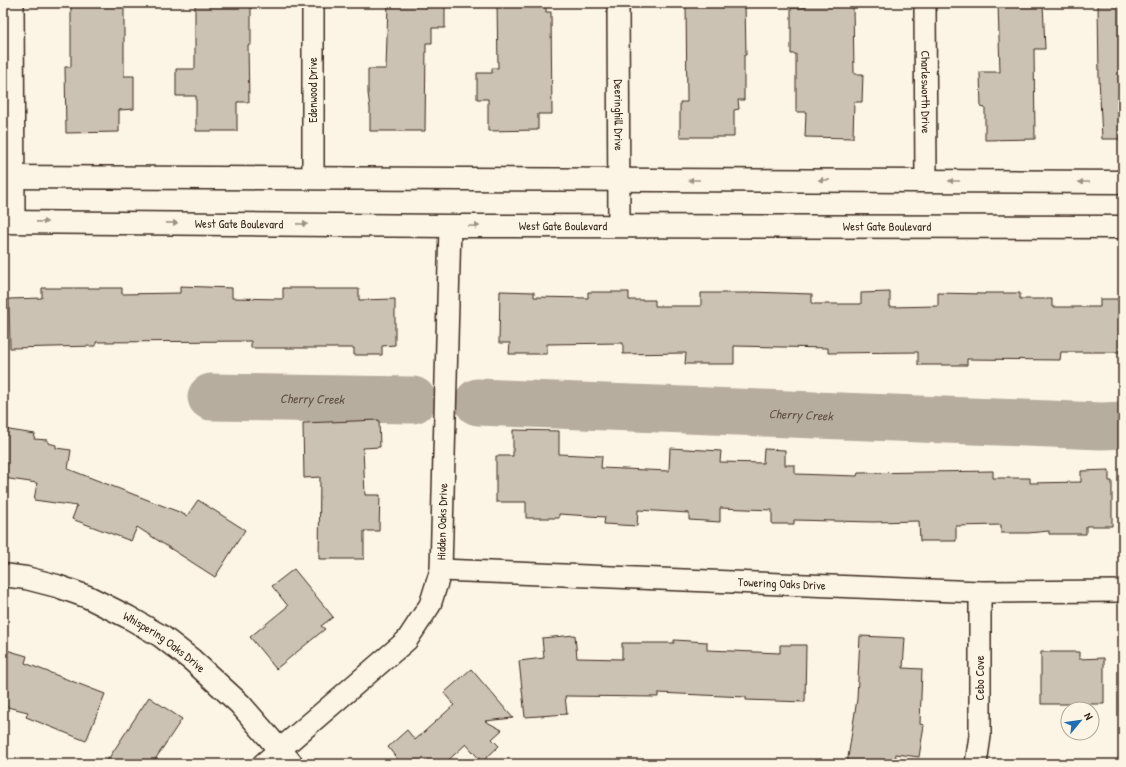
<svg xmlns="http://www.w3.org/2000/svg" width="1126" height="767" font-family="'Patrick Hand',sans-serif">
  <style>
    .lines { fill: none; stroke-linecap: round; stroke-linejoin: round }
    .river { stroke: #b7ad9e; stroke-width: 47 }
    .building { fill: #ccc2b3; stroke: #3b2a1e }
    .street-casing { stroke: #3b2a1e; stroke-width: 24 }
    .secondary-casing { stroke: #3b2a1e; stroke-width: 25 }
    .street { stroke: #fcf5e5; stroke-width: 21 }
    .secondary { stroke: #fcf5e5; stroke-width: 22 }
    .oneway { fill: #9c9082 }
    .labels { text-anchor: middle; stroke-width: 3; stroke-linejoin: round; paint-order: stroke }
    .street-label { font-size: 12px; fill: #3b2a1e; stroke: #fcf5e5 }
    .water-label { font-size: 13px; font-style: italic; fill: #605144; stroke: #fcf5e5 }
  </style>
  <rect width="100%" height="100%" fill="#fcf5e5"/>
  <filter id="ink" filterUnits="userSpaceOnUse"><feTurbulence type="fractalNoise" baseFrequency=".025" numOctaves="2"/><feDisplacementMap in="SourceGraphic" scale="8" xChannelSelector="R" yChannelSelector="G"/><feConvolveMatrix kernelMatrix="1 2 1 2 8 2 1 2 1" color-interpolation-filters="sRGB"/></filter>
  <g filter="url(#ink)">
    <g class="lines">
      <g class="river">
        <path id="s1" d="M211,397L413,400"/>
        <path id="s2" d="M478,402L1102,426L1123,425"/>
      </g>
    </g>
    <path class="building" d="M71,3H124V76H134V109L119,110V132L66,133L65,67H71Z
      M195,3H251V45H248L249,102H237V131H196V96H176V69H195Z
      M388,3H445V28H432V43H426L425,131H370V108L368,93V69H386Z
      M497,3H546V12H551L552,114H538V130L488,131V99H477V73H492V68H498Z
      M686,3H745L746,55H744V100H738L739,109L734,110V137H680V102H687Z
      M805,3H853L854,74H863L862,102H854L853,138L805,137L806,112H796V54H791V8H805Z
      M998,3H1043L1045,49H1034L1035,139L985,140V108L981,107L980,72H1000Z
      M1098,3H1123V139H1102L1099,77Z
      M180,286L232,288V298L283,299V288H314V289H359V300L395,299V345L382,346V355H354V348H251V341L96,342V346L10,348L9,299L42,298V288H122V294L180,293Z
      M500,291L534,292V297L588,298V292H629V300H655V306H701V293H751V292L812,294V304H861V293L890,292V307L938,306V293L985,294V293H1020V299H1052V307H1100V299H1123V352H1061L1060,360L967,359V365H918V352L828,353V348L734,346V364H685L686,353L623,354V343L547,344V354H509L510,343H499Z
      M379,420L380,447L363,448L365,495H380L379,531H364V559H319L320,477L304,478L303,423Z
      M3,429L35,434L34,439L48,440V443L56,445V448L71,450L68,469L179,512L187,516L198,500L245,530L215,577L137,527L131,541L72,519L77,506L34,500L37,483L3,478Z
      M513,430L559,431V454L602,456L601,468L669,471L670,448L721,451L720,462L763,463L764,449L785,450V465H795V474L857,476L858,473L993,471V478H1030V483L1081,482V471L1109,470V481H1112V526H1086V534H1049V531L1028,533H1001V525L956,526V541H920L919,521L873,522L794,520V524H772V510L720,508V522L689,520V513L638,510L637,526L604,524L605,517L559,514V518H526V502H496V456H513Z
      M294,569L333,617L321,626L325,629L276,669L250,637L288,606L272,586Z
      M575,635L577,658L622,659V643H674V640L707,642V650L780,653V645H806L805,702L746,700V697L658,693V697L565,696L567,714L525,717L519,661L544,658L542,638Z
      M860,636L905,638L903,668L922,669L920,724L924,725L919,757L896,754L895,764H847L857,699Z
      M3,649L27,656L25,663L105,694L86,741L26,717L28,712L3,706Z
      M1041,652H1079V659L1104,658V704H1041Z
      M471,669L513,718L485,721L502,730L492,739L499,746L482,762L466,744L444,764H401L388,747L407,730L415,740L454,705L444,693Z
      M149,697L182,719L152,764H105Z"/>
    <g class="lines">
      <defs>
        <g id="street">
          <path d="M13,3L14,222"/>
          <path d="M313,3V178"/>
          <path id="s3" d="M618,3L619,226"/>
          <path id="s4" d="M925,3L926,181"/>
          <path id="s5" d="M441,570L980,592L1123,591"/>
          <path id="s6" d="M263,764L407,640L430,605L441,570L450,226"/>
          <path d="M976,764L980,736V592"/>
        </g>
        <g id="secondary">
          <path d="M3,177L1123,182"/>
          <path id="s7" d="M3,222L450,226L1123,227"/>
          <path id="s8" d="M3,575L26,578L57,586L88,597L128,617L161,636L192,660L240,704L292,764"/>
        </g>
      </defs>
      <use href="#street" class="street-casing"/>
      <use href="#secondary" class="secondary-casing"/>
      <use href="#street" class="street"/>
      <use href="#secondary" class="secondary"/>
    </g>
    <defs><path id="oneway-solid" d="M-6-.8H1V-3.2L6.5 0L1 3.2V.8H-6Z"/></defs>
    <g class="oneway">
      <use href="#oneway-solid" transform="translate(694 180) rotate(-180)"/>
      <use href="#oneway-solid" transform="translate(824 180) rotate(-180)"/>
      <use href="#oneway-solid" transform="translate(954 181) rotate(-180)"/>
      <use href="#oneway-solid" transform="translate(1084 182) rotate(-180)"/>
      <use href="#oneway-solid" transform="translate(42 222) rotate(1)"/>
      <use href="#oneway-solid" transform="translate(172 223) rotate(1)"/>
      <use href="#oneway-solid" transform="translate(302 224) rotate(1)"/>
      <use href="#oneway-solid" transform="translate(474 226)"/>
    </g>
  </g>
  <g class="labels">
    <g class="street-label">
      <text transform="translate(313 90) rotate(-90)" y="4">Edenwood Drive</text>
      <text dy="4" stroke="none"><textPath href="#s4" startOffset="89">Charlesworth Drive</textPath></text>
      <text dy="4" stroke="none"><textPath href="#s3" startOffset="112">Deeringhill Drive</textPath></text>
      <text dy="4" stroke="none"><textPath href="#s7" startOffset="236">West Gate Boulevard</textPath></text>
      <text dy="4" stroke="none"><textPath href="#s7" startOffset="560">West Gate Boulevard</textPath></text>
      <text dy="4" stroke="none"><textPath href="#s7" startOffset="884">West Gate Boulevard</textPath></text>
      <text dy="4" stroke="none"><textPath href="#s6" startOffset="317">Hidden Oaks Drive</textPath></text>
      <text dy="4" stroke="none"><textPath href="#s5" startOffset="341">Towering Oaks Drive</textPath></text>
      <text dy="4" stroke="none"><textPath href="#s8" startOffset="177">Whispering Oaks Drive</textPath></text>
      <text transform="translate(980 678) rotate(-90)" y="4">Cebo Cove</text>
    </g>
    <g class="water-label">
      <text dy="5" stroke="none"><textPath href="#s1" startOffset="101">Cherry Creek</textPath></text>
      <text dy="5" stroke="none"><textPath href="#s2" startOffset="323">Cherry Creek</textPath></text>
    </g>
  </g>
  <rect width="1126" height="767" fill="none" stroke="#fcf5e5" stroke-width="16"/>
  <rect x="8" y="8" width="1110" height="751" fill="none" stroke="#3b2a1e" stroke-width="1.5" filter="url(#ink)"/>
  <g transform="translate(1080 721) rotate(61)"><circle r="19" fill="#fcf5e5" stroke="#afa495"/>
  <path d="M0-3L7 15L0 10L-7 15Z" fill="#1f6fb2"/>
  <text y="-6" font-size="11" font-weight="bold" text-anchor="middle" fill="#3b2a1e">N</text>
  </g>
</svg>
